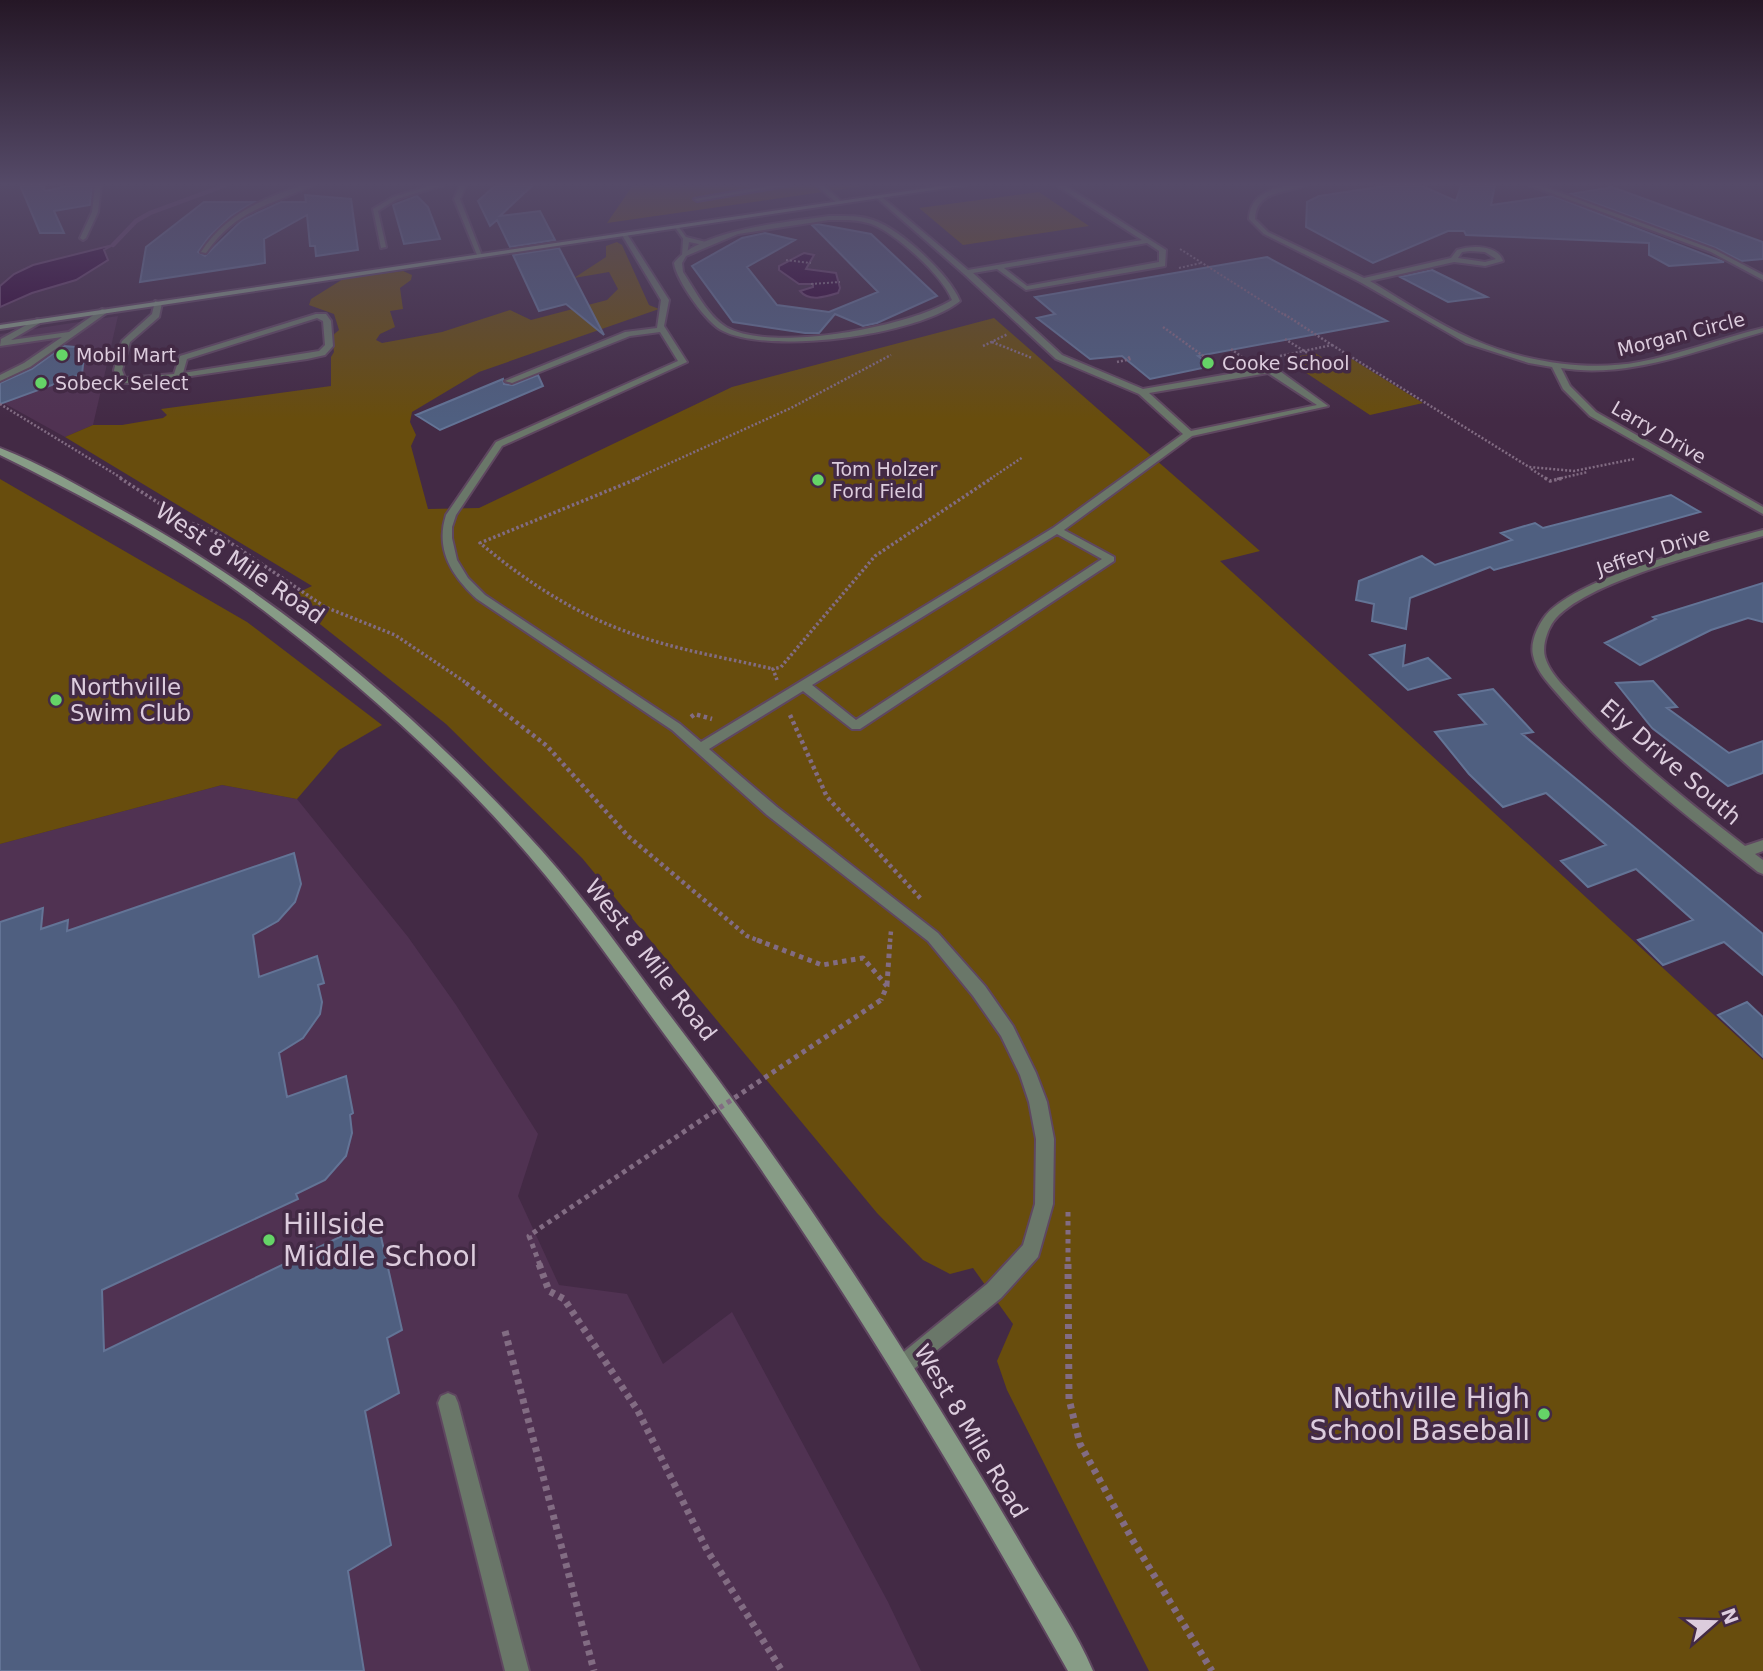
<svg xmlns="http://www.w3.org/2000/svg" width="1763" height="1671" font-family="'DejaVu Sans',sans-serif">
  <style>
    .built { fill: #503252 }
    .green { fill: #684d0d }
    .water { fill: #320436; stroke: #654068; stroke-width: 2 }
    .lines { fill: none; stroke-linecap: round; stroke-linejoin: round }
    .stream { stroke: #654068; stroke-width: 4.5 }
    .building { fill: #4f5f80; stroke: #637496; stroke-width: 2 }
    .lane-casing { stroke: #5f4760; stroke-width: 4 }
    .street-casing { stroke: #5f4760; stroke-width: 4 }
    .secondary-casing { stroke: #5f4760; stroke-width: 4 }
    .path-far5 { stroke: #826c83; stroke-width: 2; stroke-dasharray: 2 2; stroke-linecap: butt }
    .path-far4 { stroke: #826c83; stroke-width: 2.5; stroke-dasharray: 2 2; stroke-linecap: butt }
    .path-far3 { stroke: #826c83; stroke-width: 3.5; stroke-dasharray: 2.5 2.5; stroke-linecap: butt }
    .path-far2 { stroke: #826c83; stroke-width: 4.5; stroke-dasharray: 3.5 3.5; stroke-linecap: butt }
    .path-far1 { stroke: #826c83; stroke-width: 5; stroke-dasharray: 4.5 4.5; stroke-linecap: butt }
    .path { stroke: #826c83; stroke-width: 7; stroke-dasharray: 5 5; stroke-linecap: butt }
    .lane { fill: #6a7769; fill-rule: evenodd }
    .street { fill: #6a7769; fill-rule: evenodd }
    .secondary { fill: #879c86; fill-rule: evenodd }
    .path-bridge { stroke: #826c83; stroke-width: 5; stroke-dasharray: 4.5 4.5; stroke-linecap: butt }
    .poi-dot { fill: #65d467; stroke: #432a45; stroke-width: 2.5 }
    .labels { text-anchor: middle; stroke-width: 7; stroke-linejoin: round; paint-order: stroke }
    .far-street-label { font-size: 19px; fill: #dcccdd; stroke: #432a45 }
    .far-poi-label { font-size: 19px; fill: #dcccdd; stroke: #432a45; text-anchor: start }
    .street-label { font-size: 23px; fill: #dcccdd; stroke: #432a45 }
    .poi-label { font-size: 23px; fill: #dcccdd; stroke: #432a45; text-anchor: start }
    .near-poi-label { font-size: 28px; fill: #dcccdd; stroke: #432a45; text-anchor: start }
  </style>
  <rect width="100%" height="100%" fill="#432a45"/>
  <path class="built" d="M118,316L93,425L65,437L0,401V334Z
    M222,785L297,799L408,937L456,1005L538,1134L518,1196L559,1285L627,1294L663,1364L732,1312L888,1602L921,1671H0V844Z"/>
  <path class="green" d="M633,185H872L607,223Z
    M1039,192L1089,226L963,245L919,208Z
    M617,242L622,245L649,305L659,309L479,372L412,412L410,422L416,435L411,446L428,509L479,508L732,387L994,318L1260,551L1220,561L1763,1060V1671H1149L1007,1390L997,1361L1013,1324L973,1268L950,1274L923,1260L877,1213L582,858L446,724L287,598L312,586L65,437L93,425H122L163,418L167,415L161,409L331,386V357L334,352L332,336L339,330L334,314L309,305L311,299L343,279L403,271L412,275L411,280L400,288L403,309L390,311L395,327L380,334L376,340L382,343L442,332L510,310L531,320L607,300L618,289L609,272L574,278L606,257V246Z
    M1315,353L1331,363L1352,359L1423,403L1370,415L1285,359Z
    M0,479L247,622L382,725L339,750L297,799L222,785L0,844Z"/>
  <path class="water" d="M113,245L104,250L108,260L76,280L32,293L0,307V286L14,274L33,265Z
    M804,253L814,255L806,269L836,273L840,288L838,293C825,297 809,302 800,291L813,287V284H799L779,270V266Z"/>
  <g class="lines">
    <path class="stream" d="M113,245L136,221L150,213L226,185"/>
  </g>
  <path class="building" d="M20,185H43L45,191L68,186L92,185L90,205L54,211L64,233H40Z
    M496,185H533L500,216L540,211L555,240L510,247L497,220L490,226L478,201Z
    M1392,185H1420L1456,201L1461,185H1495L1491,205L1553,196L1724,262L1669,266L1649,255V243L1466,235L1464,231H1448L1373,263L1306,227L1307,202L1319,196Z
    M1612,187L1763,242V259L1741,261L1716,248L1570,194Z
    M305,195L351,199L358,250L316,256L315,246H310L307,215L264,239L265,263L140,282L146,247L204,202H254L231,216L209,237L198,252L205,256L242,220L281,202H306Z
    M417,196L428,207L440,239L404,244L393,205Z
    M817,224L871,234L937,296L877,323L863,326L835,314L819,333H805L733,322L692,266L742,238L765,233L795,240L747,267L777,305L829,312L878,292L812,225Z
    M559,248L604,335L566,304L539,311L513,255Z
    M1267,257L1387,321L1198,356L1212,366L1150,379L1122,356L1090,359L1037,318L1055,314L1035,297Z
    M1432,270L1487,297L1448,302L1400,277Z
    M64,346L85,348L82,374L0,404V383L32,369Z
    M538,375L543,386L440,430L416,415L503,379L504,384L513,385Z
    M1671,495L1700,512L1494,570L1490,567L1410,598L1406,629L1372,621L1374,604L1356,600L1359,581L1422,556L1435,565L1512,540L1501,533L1535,523L1543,528Z
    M1763,583V622L1748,618L1711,630L1640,665L1605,643L1656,619L1653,617Z
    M1405,645L1403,666L1428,658L1450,678L1408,690L1370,655Z
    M1653,681L1677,707L1667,708L1729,753L1763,741V773L1728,786L1652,728L1616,683Z
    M1493,689L1533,732L1522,734L1763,934V975L1724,942L1663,965L1638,940L1693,920L1636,869L1588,887L1561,861L1606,845L1546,793L1503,807L1469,774L1435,732L1486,724L1459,695Z
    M294,853L301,884L295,902L278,921L253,935L259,977L317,956L324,983L318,985L322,1002L320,1014L303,1038L279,1053L287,1097L346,1076L353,1113L350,1115L352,1133L346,1156L325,1180L296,1194L298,1199L102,1290L104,1351L377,1219L402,1330L387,1338L399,1393L365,1411L391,1545L348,1571L364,1671H0V922L43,908L41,929L68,920L67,931Z
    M1747,1002L1763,1017V1057L1718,1015Z"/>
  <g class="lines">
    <defs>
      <path id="lane" d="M774,185H792L697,201L694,199Z
        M816,185H823L843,203L838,204Z
        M1056,185H1064L1166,250L1165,266L1026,290L997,269L973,273L1062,355L1143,389L1269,367L1281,372L1328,406L1192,436L1064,530L1114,557V561L860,729H852L803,691L709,749L777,807L938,933L985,986L1013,1026L1036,1073L1047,1102L1054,1139L1053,1204L1038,1257L1001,1298L909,1373L902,1376L895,1373L892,1366L895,1359L987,1284L1023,1245L1035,1204L1036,1139L1029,1102L1020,1075L1001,1036L973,996L928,941L767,815L672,730L477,599C452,576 435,550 446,515L496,442L678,361L660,332L630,336L512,383L505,381L625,332L657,328L661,300L622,235L627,234L669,300L664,326L687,362L502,446L456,515L452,527V538L457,560L468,578L485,595L680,724L701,742L1053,528L1183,434L1139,394L1056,359L964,274L877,198L882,197L968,270L1142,240ZM1147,243L1159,251V262L1027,286L1004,268ZM1268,373L1317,405L1191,431L1149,393ZM1057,534L1102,559L856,720L812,685Z
        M686,237L710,243L711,244L708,246L689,242L687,255L682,256L683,239Z
        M155,301L162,303L159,317L130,342L122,370L125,378L174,374L180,356L316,314H326L331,321L333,346L325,355L307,359L136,384L118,382L114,370L122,341L152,314ZM317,318L323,321L325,345L319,351L183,373L187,359Z
        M102,309L109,311L30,367L0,381V375L24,363L62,337L0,346L1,339L37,319H40V323L11,340L69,332Z
        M448,1393L455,1396L458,1403L529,1671H505L438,1403L441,1396Z"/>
      <path id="street" d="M95,185H101L98,212L86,238L83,240L80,238L92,212Z
        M303,185H313C269,206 235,210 206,253L201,252C225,215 261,199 303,185Z
        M432,185H443L397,199L378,211L386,247L381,248L373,209L393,197Z
        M460,185H466L460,199L482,256L477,255L454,199Z
        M1307,185C1287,193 1256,190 1255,219L1268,232L1364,278L1451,258L1457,250C1472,245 1498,245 1503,261L1485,266L1454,262L1370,281C1402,300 1437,324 1472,339C1521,361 1586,372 1639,362C1681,354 1722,338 1763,328V332C1698,350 1629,379 1561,368L1570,386L1596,412L1763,507V514L1590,416L1563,389L1552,367L1529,363L1466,343L1360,282L1264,234L1249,219C1250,189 1283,185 1307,185ZM1470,251L1485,252L1496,259L1485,262L1458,258L1462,252Z
        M1529,185H1539L1715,250L1763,275V280L1711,252Z
        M829,216C844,216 859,215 873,220C900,229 949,274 960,301C919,335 771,355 723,331C707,324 676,280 674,263C699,229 789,222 829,216ZM829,220C842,220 855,219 868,223C893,230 943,276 952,300C909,327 771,353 726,327C707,315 695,290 683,272L682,263L686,256L738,234Z
        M674,226H678L688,240H684Z
        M1763,530V536C1714,550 1582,582 1553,622C1547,631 1542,646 1545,657C1550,675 1568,690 1580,703C1631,756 1687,801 1745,846L1763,840V851L1755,854L1763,860V874L1758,872C1690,818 1619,765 1562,699C1551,686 1536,672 1533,655C1530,642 1538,625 1546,615C1580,576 1710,544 1763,530Z"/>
      <path id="secondary" d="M948,185H967L0,329V325Z
        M0,448C44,465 86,490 127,513C283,599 423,719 542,851C586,900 625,956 665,1009C754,1125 837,1244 914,1368C954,1431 993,1496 1031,1561C1052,1597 1077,1633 1093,1671H1068C945,1452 816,1237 665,1035C626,982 588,927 546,876C465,777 365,688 263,610C182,548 91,500 0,455Z"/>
    </defs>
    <use href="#lane" class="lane-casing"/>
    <use href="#street" class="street-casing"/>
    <use href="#secondary" class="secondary-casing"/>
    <path class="path-far5" d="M1180,249L1286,316
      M786,260L811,263
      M1179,268L1201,263
      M811,284L840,282"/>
    <path class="path-far4" d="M1163,327L1213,363
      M1285,339L1309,354
      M992,342L1032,358
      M1332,345L1529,467L1574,471L1634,459
      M983,346L1008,334
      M1231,349L1242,357
      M1280,356L1332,345L1284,314
      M1117,362L1131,359L1127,356
      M0,404L123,479
      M1531,469L1547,479
      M635,479L791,408L891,355
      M990,479L1023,457
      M1557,479L1588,472"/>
    <path class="path-far3" d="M120,478L188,522L213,531L325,607L395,635L468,684
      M639,478L480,543C523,579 569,610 622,630C670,649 723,657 773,669
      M1545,478L1550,481L1564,478
      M777,680L773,669L781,667L875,556L992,478"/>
    <path class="path-far2" d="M466,683L547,746L628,836L747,936L762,942
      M790,715L827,797L921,899
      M691,717L695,714L712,719
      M890,942L891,931"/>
    <path class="path-far1" d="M757,940L822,965L863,958L887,986L881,1000
      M887,985L890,940
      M1068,1212V1265
      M540,1265L529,1236L540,1228"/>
    <path class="path" d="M539,1264L549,1291L564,1299L638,1411L707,1550L782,1671
      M1068,1264L1069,1399L1080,1444L1132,1539L1212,1671
      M505,1331L594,1671"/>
    <use href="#lane" class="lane"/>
    <use href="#street" class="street"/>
    <use href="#secondary" class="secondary"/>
    <path class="path-bridge" d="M540,1228L881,1000"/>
  </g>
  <linearGradient id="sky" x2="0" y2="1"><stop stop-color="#251726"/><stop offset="0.44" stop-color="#554a68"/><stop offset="1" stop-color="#554a68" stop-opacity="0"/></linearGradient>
  <rect width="1763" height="419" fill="url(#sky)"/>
  <g class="poi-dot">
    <circle cx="62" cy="355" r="7"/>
    <circle cx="1208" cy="363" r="7"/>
    <circle cx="41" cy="383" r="7"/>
    <circle cx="818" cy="480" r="7"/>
    <circle cx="56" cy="700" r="7"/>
    <circle cx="269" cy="1240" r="7"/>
    <circle cx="1544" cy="1414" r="7"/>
  </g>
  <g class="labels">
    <g class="far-street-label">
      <text transform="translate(1681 334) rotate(-14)" y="7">Morgan Circle</text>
      <text transform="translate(1659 432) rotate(30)" y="7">Larry Drive</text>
      <text transform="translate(1653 551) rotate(-18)" y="7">Jeffery Drive</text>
    </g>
    <g class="far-poi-label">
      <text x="76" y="362">Mobil Mart</text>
      <text x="1222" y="370">Cooke School</text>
      <text x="55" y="390">Sobeck Select</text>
      <text x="832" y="476">Tom Holzer<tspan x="832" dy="22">Ford Field</tspan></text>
    </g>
    <g class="street-label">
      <text transform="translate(240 563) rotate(34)" y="8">West 8 Mile Road</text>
      <text transform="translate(1671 762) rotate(41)" y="8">Ely Drive South</text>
      <text transform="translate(651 960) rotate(52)" y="8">West 8 Mile Road</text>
      <text transform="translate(971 1431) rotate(59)" y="8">West 8 Mile Road</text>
    </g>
    <g class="poi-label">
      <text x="70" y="695">Northville<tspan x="70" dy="26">Swim Club</tspan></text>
    </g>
    <g class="near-poi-label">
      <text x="283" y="1234">Hillside<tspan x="283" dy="32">Middle School</tspan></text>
      <text x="1530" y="1408" text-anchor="end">Nothville High<tspan x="1530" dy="32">School Baseball</tspan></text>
    </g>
  </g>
  <g transform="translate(1714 1622) rotate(70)" stroke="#432a45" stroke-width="5" paint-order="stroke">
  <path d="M0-5L12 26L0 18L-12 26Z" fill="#dcccdd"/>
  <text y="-10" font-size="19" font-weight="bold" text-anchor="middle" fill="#dcccdd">N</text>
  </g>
</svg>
